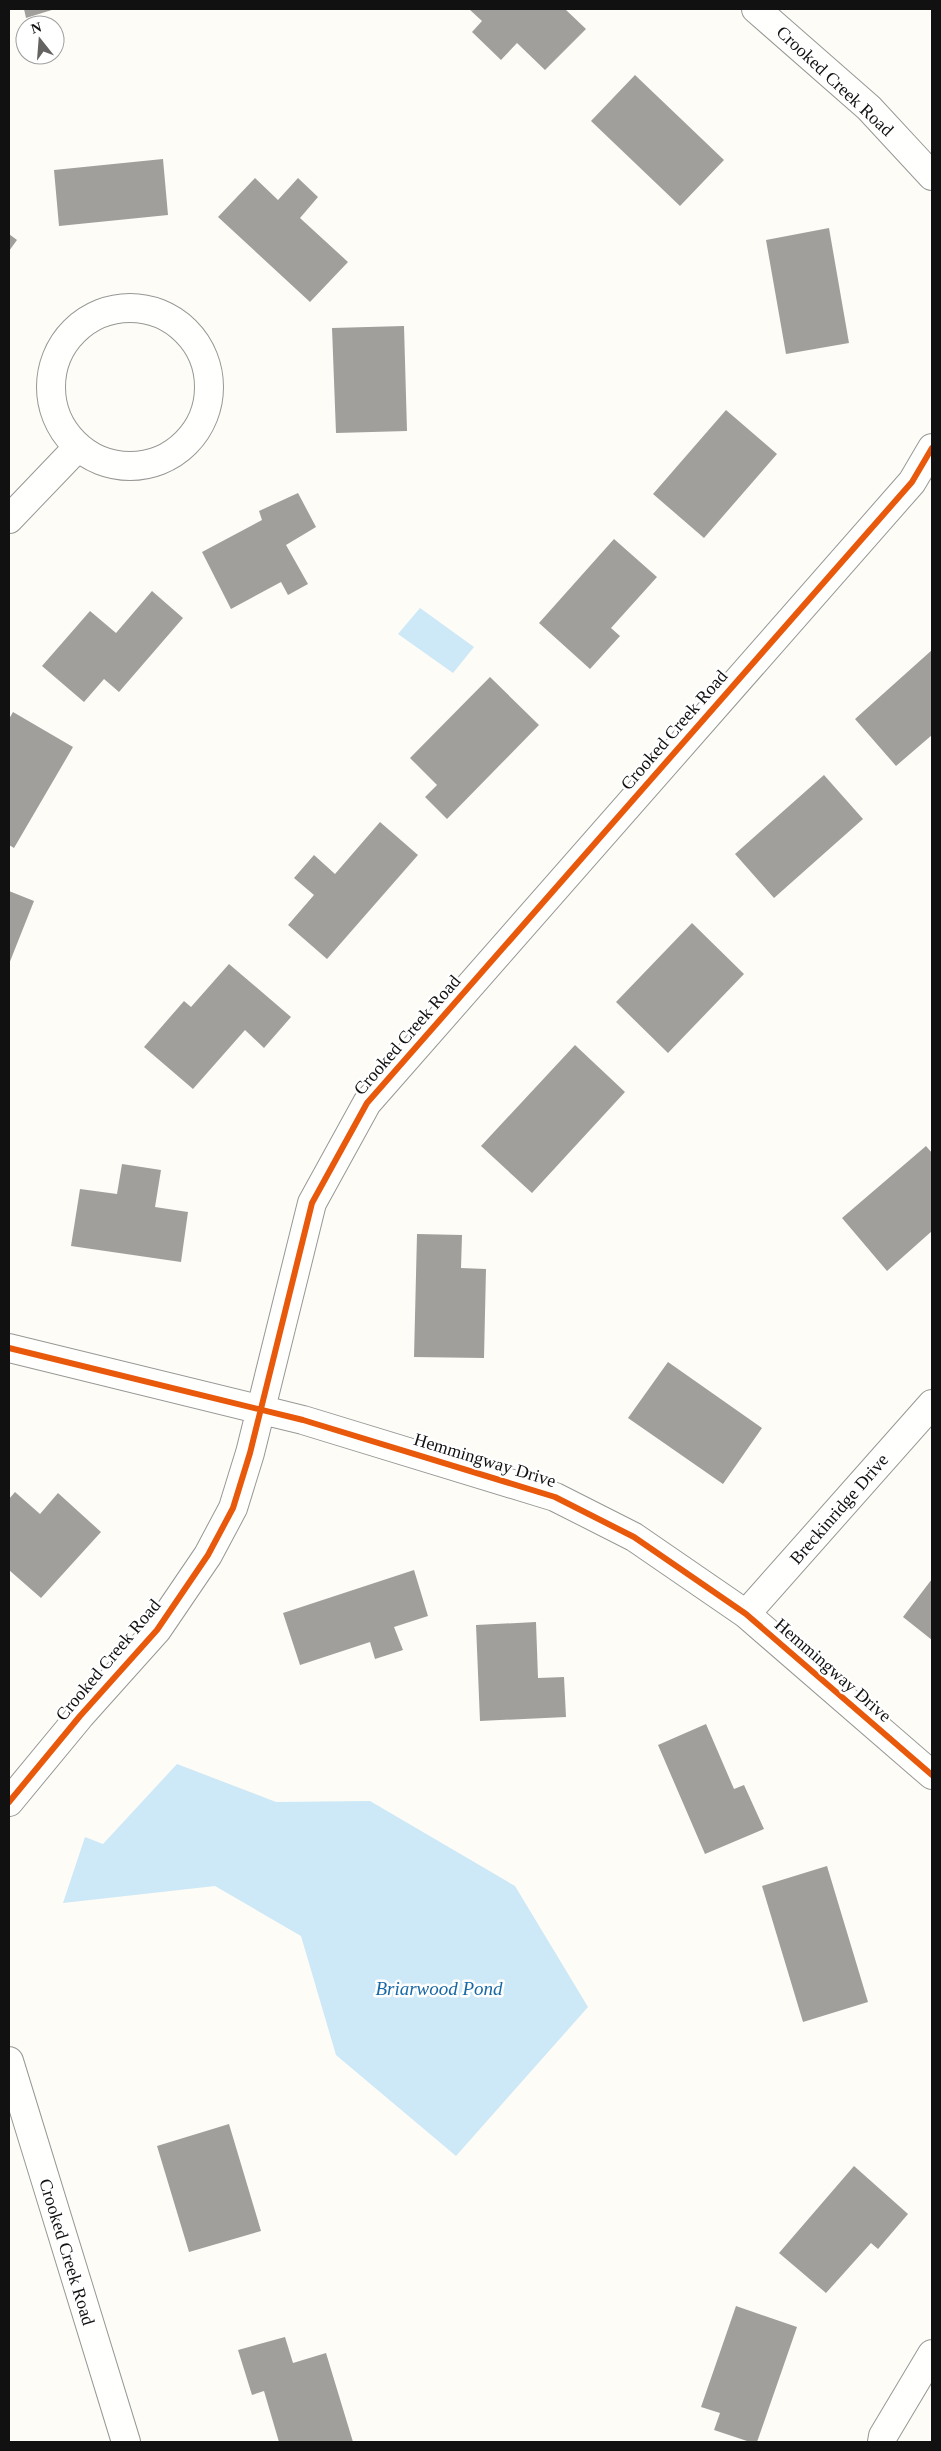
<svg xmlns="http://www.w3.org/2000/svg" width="941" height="2451" font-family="'Times New Roman',serif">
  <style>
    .water { fill: #cde8f7 }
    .building { fill: #a19f9c }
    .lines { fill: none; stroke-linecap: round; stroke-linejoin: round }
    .minor-casing { stroke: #979795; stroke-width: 30 }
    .minor { stroke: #fffffe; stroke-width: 28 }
    .cycleway-casing { stroke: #fff; stroke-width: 9 }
    .cycleway { stroke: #e8590c; stroke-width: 6 }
    .labels { text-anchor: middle; stroke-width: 5; stroke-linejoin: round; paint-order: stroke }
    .street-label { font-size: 18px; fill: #111; stroke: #fff }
    .water-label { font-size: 19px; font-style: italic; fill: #1768a6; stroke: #fff }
  </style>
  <rect width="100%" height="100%" fill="#fdfcf7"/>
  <path class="water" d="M420,608L474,647L453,673L398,634Z
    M177,1764L276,1802L370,1801L515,1886L588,2007L456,2156L336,2055L301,1936L215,1886L63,1903L85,1837L103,1844Z"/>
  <path class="building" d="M24,9H55L26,18Z
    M469,9H565L586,29L545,70L517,43L501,60L472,32L482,21Z
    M635,75L724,160L680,206L591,121Z
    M163,159L168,215L59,226L54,170Z
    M255,178L278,200L298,178L318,197L300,218L348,262L310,302L218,217Z
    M829,228L849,343L786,354L766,240Z
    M9,234L17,240L9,251Z
    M404,326L407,431L336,433L332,328Z
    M726,410L777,454L704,538L653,494Z
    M298,493L316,527L286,545L308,584L288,595L281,582L231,609L202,552L262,520L259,511Z
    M614,539L657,577L611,628L620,636L590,669L539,623Z
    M152,591L183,618L119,692L104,679L84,702L42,666L90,611L116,633Z
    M932,650V735L896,766L855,719Z
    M490,677L539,725L447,819L425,797L437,785L410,758Z
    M13,712L73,747L14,848L9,845V719Z
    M824,775L863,819L774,898L735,854Z
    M380,822L418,855L327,959L288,925L314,895L294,878L314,855L335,874Z
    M9,891L34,901L9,964Z
    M692,923L744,974L668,1053L616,1002Z
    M229,964L291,1017L264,1048L245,1030L193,1089L144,1047L184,1001L191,1007Z
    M575,1045L625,1092L532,1193L481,1146Z
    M926,1146L932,1153V1231L887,1271L842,1218Z
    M122,1164L161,1170L155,1207L188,1212L181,1262L71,1246L80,1189L117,1194Z
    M417,1234L462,1235L461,1268L486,1269L484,1358L414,1357Z
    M668,1362L762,1428L723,1484L628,1418Z
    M15,1492L40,1514L58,1493L101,1532L41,1598L9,1570V1499Z
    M414,1570L428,1616L394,1627L403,1650L375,1659L370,1642L300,1665L283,1613Z
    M932,1579V1640L903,1617Z
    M536,1622L538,1678L564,1677L566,1717L480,1721L476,1625Z
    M706,1724L734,1789L744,1785L764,1829L705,1854L658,1745Z
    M827,1866L868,2002L803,2022L762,1886Z
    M229,2124L261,2231L189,2252L157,2146Z
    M854,2166L908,2214L878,2249L871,2243L826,2293L779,2253Z
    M736,2306L797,2327L757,2442H750L714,2430L720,2413L701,2407Z
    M285,2337L293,2363L326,2353L353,2442H279L264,2391L252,2395L238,2350Z"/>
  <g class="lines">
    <defs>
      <path id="minor" d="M756,9L869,108L932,176
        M51 387a79 79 0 1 1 158 0a79 79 0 1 1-158 0Z
        M9,519L78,447
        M9,1348L303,1420L555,1497L634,1537L746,1614L932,1775
        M746,1614L932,1404
        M9,1802L80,1716L157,1630L208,1555L233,1508L250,1453L312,1203L367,1103L912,482L932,448
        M9,2061L126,2442
        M882,2442L883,2436L932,2354"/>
    </defs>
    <use href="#minor" class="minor-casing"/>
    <use href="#minor" class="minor"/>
    <defs>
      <path id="cycleway" d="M9,1348L303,1420L555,1497L634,1537L746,1614L932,1775
        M9,1802L80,1716L157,1630L208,1555L233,1508L250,1453L312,1203L367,1103L912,482L932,448"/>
    </defs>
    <use href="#cycleway" class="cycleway-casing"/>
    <use href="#cycleway" class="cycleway"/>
  </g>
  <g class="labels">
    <g class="street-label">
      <text transform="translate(835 81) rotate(43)" y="6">Crooked Creek Road</text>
      <text transform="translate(674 730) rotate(-49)" y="6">Crooked Creek Road</text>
      <text transform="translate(407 1035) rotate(-49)" y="6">Crooked Creek Road</text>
      <text transform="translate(485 1460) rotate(17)" y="6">Hemmingway Drive</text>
      <text transform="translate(839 1509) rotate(-49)" y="6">Breckinridge Drive</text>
      <text transform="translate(108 1660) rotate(-50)" y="6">Crooked Creek Road</text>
      <text transform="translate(833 1670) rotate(41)" y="6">Hemmingway Drive</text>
      <text transform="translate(67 2252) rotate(73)" y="6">Crooked Creek Road</text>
    </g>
    <g class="water-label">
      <text x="439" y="1995">Briarwood Pond</text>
    </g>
  </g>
  <rect width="941" height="2451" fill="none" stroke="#111111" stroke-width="20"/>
  <g transform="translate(40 40) rotate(343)"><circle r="24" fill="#ffffff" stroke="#a0a0a0"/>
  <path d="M0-4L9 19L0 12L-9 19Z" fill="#646362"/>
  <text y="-8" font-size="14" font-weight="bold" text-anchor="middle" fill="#111111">N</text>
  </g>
</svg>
